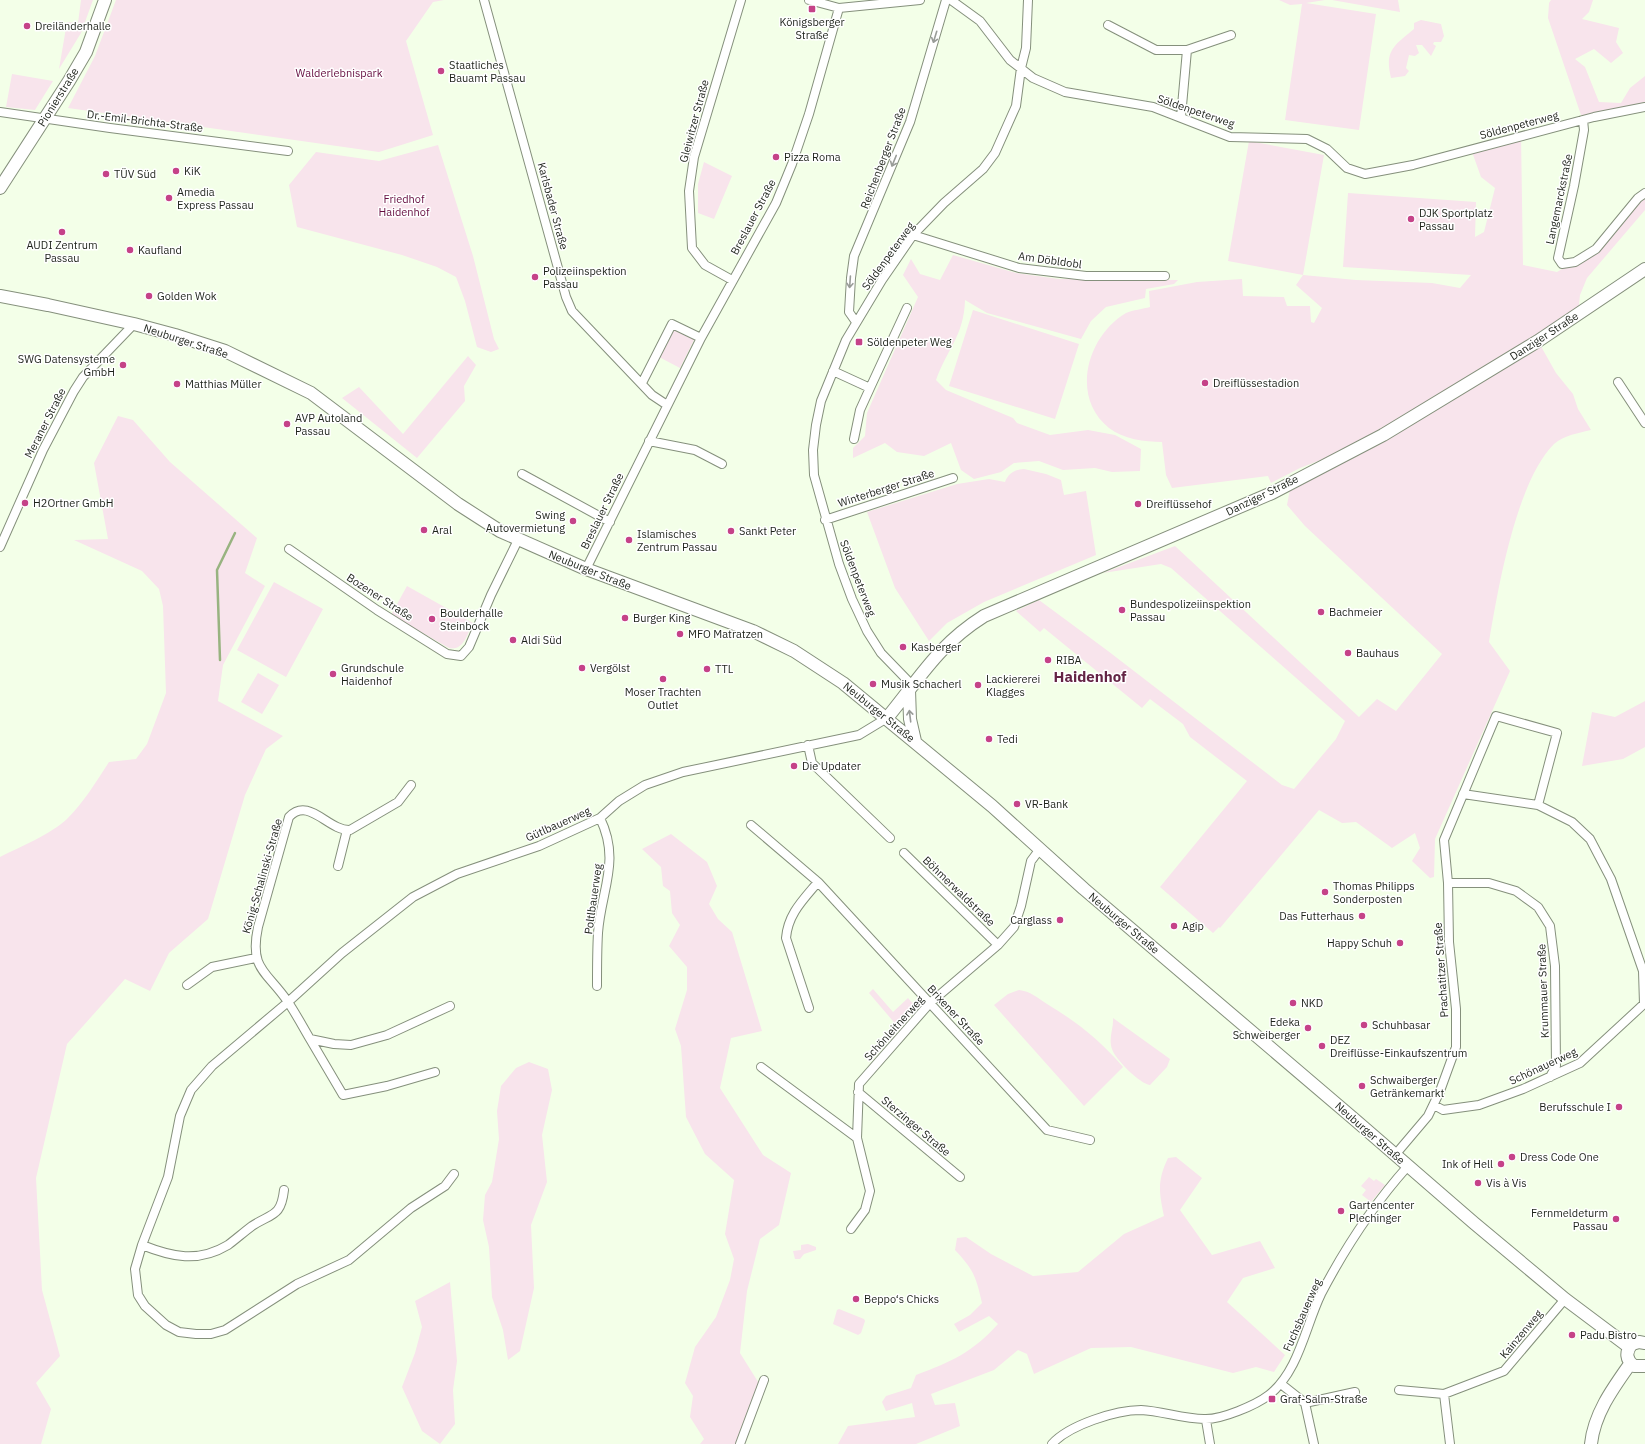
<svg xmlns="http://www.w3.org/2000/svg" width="1645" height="1444" font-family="'IBM Plex Sans',sans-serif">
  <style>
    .green { fill: #f8e4ec }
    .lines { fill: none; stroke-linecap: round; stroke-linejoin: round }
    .stream { stroke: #98b380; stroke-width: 2.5 }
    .street-casing { stroke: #85907c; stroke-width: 10 }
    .secondary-casing { stroke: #85907c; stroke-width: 14 }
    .street { stroke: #fff; stroke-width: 8 }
    .secondary { stroke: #fff; stroke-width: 12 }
    .oneway { stroke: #999c98 }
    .poi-dot { fill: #c54288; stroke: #fff; stroke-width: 1.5 }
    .labels { text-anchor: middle; stroke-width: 3; stroke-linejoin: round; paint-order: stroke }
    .poi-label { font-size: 11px; fill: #1d221a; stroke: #fff; text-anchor: start }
    .park-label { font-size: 11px; fill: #650d40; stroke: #fff }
    .street-label { font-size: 11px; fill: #1d221a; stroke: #fff }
    .district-label { font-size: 15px; font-weight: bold; fill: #642445; stroke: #fff }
  </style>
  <rect width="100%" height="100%" fill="#f3ffe8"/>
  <path class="green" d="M81,0H93L81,33L59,69L67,22L78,23Z
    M116,0H444L433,2L406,41L433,135L379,152L68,108L95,56Z
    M1279,0H1325L1306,3L1376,14L1359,130L1285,120L1302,4L1290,5Z
    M1332,0H1398L1400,12Z
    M1551,0H1593L1589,12L1582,19L1619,28L1616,42L1623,53L1611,63L1594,49L1575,59L1585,67L1599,102L1621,103L1630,88L1645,76V102L1582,118L1548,18L1549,3Z
    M1421,20L1441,24L1444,36L1441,42H1434L1433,44L1436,46L1431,56L1422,45H1416L1419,53L1415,56L1409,55L1406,68L1409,71L1405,76L1391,78C1384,50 1395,45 1414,29V23Z
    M12,74L53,81L35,110L6,107Z
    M1521,136L1523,265L1557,272L1596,249L1638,198L1645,199V210L1587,278L1580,295L1578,314L1538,341L1556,373L1573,394L1578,409L1591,430C1579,433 1564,435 1554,444C1516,482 1498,589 1489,642L1510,671L1435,839L1434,877L1430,878L1412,861L1420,848L1415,833L1392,848L1356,822L1342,823L1319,810L1220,928L1219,927L1213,933L1160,887L1247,781L1190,737L1183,724L1150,699L1142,708L1044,628L1040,632L1016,611L1039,600L1108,651L1282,785L1294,789L1336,739L1345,721L1171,568L1161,564L1103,573L1175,546L1359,717L1377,699L1396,711L1442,654L1305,526L1287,505L1290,489L1380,437L1300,468L1271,483L1268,476L1172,488L1166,475L1162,442C1145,442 1123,439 1109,428C1070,397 1087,336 1126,313C1133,310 1143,309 1150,307L1149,291L1197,282L1242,279L1243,296L1284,297L1287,306H1310L1311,322L1314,323L1322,308L1296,285L1303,275L1228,261L1249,141L1324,155L1303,275L1356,280L1432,283L1460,288L1471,275L1343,267L1348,193L1476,202L1475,237L1484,232L1495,188L1481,177L1471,149Z
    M438,145L473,256L494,339L499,349L491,352L477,347L465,301L456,277L437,267L402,255L297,227L289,185L316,152L379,161Z
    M704,162L732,176L714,219L698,213V184Z
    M953,255L1016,273L1059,279L1178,280L1174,284L1146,289L1145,298L1106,307L1091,321L1081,339L987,313L965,300C964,336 947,349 936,380L946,390L1013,418L1017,423L1050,435L1088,430L1115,435L1141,449L1140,471L1112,472L1095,468L1063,470L1039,461L1014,463L1001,472L974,479L961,470L951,443L924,456L897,452L885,443L853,458V448L865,436L867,413L918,297L903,275L911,259L920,274L940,280Z
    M973,310L1079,344L1055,419L949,386Z
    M674,327L695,338L680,368L659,357Z
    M468,356L476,365L464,386L465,401L417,458L342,398L359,387L403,434Z
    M118,416L133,420L170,462L257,538L245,573L265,586L223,665L218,701L283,736L266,749L245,795L208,919L169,953L150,991L125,979L67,1044L36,1178L42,1290L60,1356L36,1383L51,1409L41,1444H0V857C20,847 51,834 67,819C84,802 96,782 109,762L136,759L147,744L166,693L163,606L159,589L142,571L74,540L108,539L94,463Z
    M1024,469L1046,474L1061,480L1064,495L1086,491L1096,555L984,602L947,623L929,641L895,588L867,512L957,484L989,479L1005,482C1009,472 1015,470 1024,469Z
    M274,582L323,609L286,677L237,650Z
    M407,586L473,623C467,634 464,651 449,648L391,615Z
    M258,673L279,685L262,714L241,702Z
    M1645,701V747L1623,759L1582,766L1592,712L1615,717Z
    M671,834L707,862L717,886L709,904L718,919L732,932L762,1031L731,1038L720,1088L763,1155L791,1173L779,1225L760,1239L747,1291L740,1353L760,1385L739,1444H700L704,1439L690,1417L693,1396L685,1383L695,1347L716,1317L730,1280L734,1259L725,1234L734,1180L705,1154L686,1117L681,1046L675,1029L687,990V967L669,946L680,925L672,913L670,891L663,886L661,867L642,849Z
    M873,989L893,1012L908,998L915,1006L898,1027L869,993Z
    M1019,990C1030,991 1038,998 1047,1004C1077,1022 1100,1040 1123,1067L1084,1106L994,1005L1008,994Z
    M1113,1018L1170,1059L1167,1067L1150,1085C1140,1084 1115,1059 1112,1049C1108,1038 1114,1028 1113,1018Z
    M529,1062L548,1069L552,1090L542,1135L547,1182L531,1225L534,1288L520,1351L508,1360L503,1330L492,1297L489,1247L483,1220L485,1195L492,1182L499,1139L497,1111L501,1086L516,1068Z
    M1176,1157L1202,1178L1180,1210L1212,1255L1260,1241L1275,1268L1243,1278L1227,1302L1285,1355L1274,1372L1256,1367L1233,1373L1131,1347L1091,1348L1034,1374L1027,1354L1018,1350L994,1370L931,1394L935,1405L955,1403L960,1426L916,1444H838L848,1426L915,1417L912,1403L886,1411L882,1402L886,1396L911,1388L916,1375C951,1362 973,1352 998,1324L989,1316L959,1332L954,1324L970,1315L982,1303C976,1277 974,1270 955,1250L957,1238L966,1237L991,1254L1033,1276L1078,1272L1124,1234L1164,1216C1159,1192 1157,1181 1168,1158Z
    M1369,1177L1374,1181L1376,1179L1385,1185L1371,1202L1362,1195L1366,1190L1361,1186Z
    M808,1244L816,1247V1250L804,1254L800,1259H795L793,1251L801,1250V1245Z
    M450,1282L457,1361L453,1390L455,1424L440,1444L422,1431L402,1387L415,1353L422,1327L415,1301Z
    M839,1309L864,1319L865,1321L861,1333L858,1335L833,1324L837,1310Z"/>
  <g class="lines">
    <path class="stream" d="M220,660L217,570L235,533"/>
    <defs>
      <path id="street" d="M484,0L566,297L572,311L652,395L667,405
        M809,0L839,8L920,0
        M951,0L980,21L1010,60L1033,78L1065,92L1153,107L1230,137L1307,139L1327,149L1347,168L1365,174L1413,165L1594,117L1645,107
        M1108,25L1156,50H1187L1181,117
        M1187,50L1231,35
        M0,112L110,128L288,151
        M1583,120L1584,130L1574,186L1558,258L1562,264L1575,262L1596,249L1638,198L1645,193
        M913,235L1019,268L1086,276H1165
        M732,280L705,265L692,248L689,191L694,157L741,0
        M856,322L849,312L851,278L854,256L910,122L946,0
        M833,371L870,388L860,410L854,439
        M1618,382L1645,423
        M642,383L672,324L701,338
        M870,388L907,308
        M649,441L695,450L722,464
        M522,474L610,522
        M825,520L953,478
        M0,547L43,450L74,391L83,377L134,324
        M289,549L377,610L447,654L461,656L469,647L491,595L518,540
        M586,569L701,338L776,203L792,164L809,114L839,8
        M912,685L881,653L867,631L852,599L839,564L814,475L813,450L816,425L821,401L846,340L882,280L913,235L944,203L983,169L995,153L1016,106L1021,68L1026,48L1028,0
        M808,745L812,763L890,838
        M411,785L398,802L350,830C328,831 309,796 289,817L258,927C249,970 267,971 288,1002C296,1014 303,1027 310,1039L334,1044L351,1045L387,1035L450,1006
        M1538,805L1572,822L1590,839L1611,879L1643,971L1644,1004
        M751,825L818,882L1047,1130L1090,1140
        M904,853L998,945
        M338,866L347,830
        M1448,883H1489L1516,891L1538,907L1550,926L1555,966L1556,1066L1550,1077
        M187,985L212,967L256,958
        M597,986C597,968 597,950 598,933C601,890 621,861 600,818
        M809,1008L786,938C788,914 803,900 818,882
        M310,1039L343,1095L387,1086L435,1072
        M761,1067L857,1138
        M858,1092L960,1177
        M1434,1105L1443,1110L1479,1105L1523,1089L1580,1063L1645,1003
        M1395,1155L1428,1116L1440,1091L1456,1047V1009L1449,942L1448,883L1444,840L1496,716L1557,733L1538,805L1463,794
        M454,1174L445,1186L411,1208L349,1260L297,1284L225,1330L211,1334H196L179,1332L166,1325L145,1306L138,1295L135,1269L142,1245L168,1177L180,1116L191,1090L212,1066L288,1002L342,953L413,897L457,874L539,846L600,818L619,801L645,785L683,772L859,735L887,718
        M851,1229L865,1210L870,1191L857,1138L859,1084L930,1003L998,945L1014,927L1021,906L1031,861L1040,849
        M142,1245C172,1257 198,1263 228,1245C236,1239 244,1232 252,1226C272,1213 281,1217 284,1190
        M1281,1384L1305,1403L1314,1444
        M1399,1390L1444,1394L1504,1371L1565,1299
        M1444,1394L1450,1444
        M1305,1403L1355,1392
        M1206,1420L1210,1444
        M740,1444L764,1380
        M1052,1444C1069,1425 1116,1410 1141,1410C1162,1411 1183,1419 1204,1419C1221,1420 1256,1405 1269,1395C1299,1371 1305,1327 1321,1294C1345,1248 1373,1205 1408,1166"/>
      <path id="secondary" d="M0,188L69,81L86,52L105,0
        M0,296L48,305L134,324L175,335L225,351L311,393L458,504L500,531L586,569L753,631L794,651L843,683L992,806L1084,889L1354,1119L1474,1223L1565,1299L1629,1347
        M909,690L910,719L915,741
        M887,718C920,678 938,645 984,616L1272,493L1383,435L1538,341L1645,269
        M1645,1343L1639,1342L1632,1344C1625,1352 1626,1360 1634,1366H1645
        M1591,1444C1594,1414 1613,1388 1630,1364"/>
    </defs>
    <use href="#street" class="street-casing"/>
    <use href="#secondary" class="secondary-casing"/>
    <use href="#street" class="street"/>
    <use href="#secondary" class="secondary"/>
  </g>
  <defs><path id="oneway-shaft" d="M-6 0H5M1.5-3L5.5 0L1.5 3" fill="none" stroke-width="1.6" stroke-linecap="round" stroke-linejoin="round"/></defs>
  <g class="oneway">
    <use href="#oneway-shaft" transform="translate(935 37) rotate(107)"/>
    <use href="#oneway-shaft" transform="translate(894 161) rotate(112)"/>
    <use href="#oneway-shaft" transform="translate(850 282) rotate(94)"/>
    <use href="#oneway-shaft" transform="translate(910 716) rotate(-97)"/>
  </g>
  <g class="poi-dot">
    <rect x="808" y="5" width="8" height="8" rx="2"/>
    <circle cx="27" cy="26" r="4"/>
    <circle cx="441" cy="71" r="4"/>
    <circle cx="776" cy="157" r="4"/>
    <circle cx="176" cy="171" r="4"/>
    <circle cx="106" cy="174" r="4"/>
    <circle cx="169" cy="198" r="4"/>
    <circle cx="1411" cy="219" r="4"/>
    <circle cx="62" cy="232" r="4"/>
    <circle cx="130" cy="250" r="4"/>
    <circle cx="535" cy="277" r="4"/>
    <circle cx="149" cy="296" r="4"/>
    <rect x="855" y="338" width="8" height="8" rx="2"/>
    <circle cx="123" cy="365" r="4"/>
    <circle cx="1205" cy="383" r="4"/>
    <circle cx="177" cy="384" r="4"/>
    <circle cx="287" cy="424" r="4"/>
    <circle cx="25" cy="503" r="4"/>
    <circle cx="1138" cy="504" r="4"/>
    <circle cx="573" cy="521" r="4"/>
    <circle cx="424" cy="530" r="4"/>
    <circle cx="731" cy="531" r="4"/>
    <circle cx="629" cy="540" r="4"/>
    <circle cx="1122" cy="610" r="4"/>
    <circle cx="1321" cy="612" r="4"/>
    <circle cx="625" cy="618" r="4"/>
    <circle cx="432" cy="619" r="4"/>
    <circle cx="680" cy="634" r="4"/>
    <circle cx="513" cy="640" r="4"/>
    <circle cx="903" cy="647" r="4"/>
    <circle cx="1348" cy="653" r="4"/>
    <circle cx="1048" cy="660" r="4"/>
    <circle cx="582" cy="668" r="4"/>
    <circle cx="707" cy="669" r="4"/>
    <circle cx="333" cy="674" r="4"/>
    <circle cx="663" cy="679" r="4"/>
    <circle cx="873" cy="684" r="4"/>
    <circle cx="978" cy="685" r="4"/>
    <circle cx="989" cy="739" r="4"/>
    <circle cx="794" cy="766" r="4"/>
    <circle cx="1017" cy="804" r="4"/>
    <circle cx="1325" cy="892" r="4"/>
    <circle cx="1362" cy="916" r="4"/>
    <circle cx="1060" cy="920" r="4"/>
    <circle cx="1174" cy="926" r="4"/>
    <circle cx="1400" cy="943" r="4"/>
    <circle cx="1293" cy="1003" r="4"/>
    <circle cx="1364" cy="1025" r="4"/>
    <circle cx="1308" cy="1028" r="4"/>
    <circle cx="1322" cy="1046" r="4"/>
    <circle cx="1362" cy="1086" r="4"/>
    <circle cx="1619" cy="1107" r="4"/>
    <circle cx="1512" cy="1157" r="4"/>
    <circle cx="1501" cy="1164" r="4"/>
    <circle cx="1478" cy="1183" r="4"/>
    <circle cx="1341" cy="1211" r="4"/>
    <circle cx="1616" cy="1219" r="4"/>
    <circle cx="856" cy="1299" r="4"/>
    <circle cx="1572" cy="1335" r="4"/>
    <rect x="1268" y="1395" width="8" height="8" rx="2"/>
  </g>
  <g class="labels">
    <g class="poi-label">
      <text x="812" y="26" text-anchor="middle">Königsberger<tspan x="812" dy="13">Straße</tspan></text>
      <text x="35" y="30">Dreiländerhalle</text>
      <text x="449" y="69">Staatliches<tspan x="449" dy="13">Bauamt Passau</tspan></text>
      <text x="784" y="161">Pizza Roma</text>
      <text x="184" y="175">KiK</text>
      <text x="114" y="178">TÜV Süd</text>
      <text x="177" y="196">Amedia<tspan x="177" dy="13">Express Passau</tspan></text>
      <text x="1419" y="217">DJK Sportplatz<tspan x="1419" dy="13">Passau</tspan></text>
      <text x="62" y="249" text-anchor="middle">AUDI Zentrum<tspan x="62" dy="13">Passau</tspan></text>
      <text x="138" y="254">Kaufland</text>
      <text x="543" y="275">Polizeiinspektion<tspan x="543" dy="13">Passau</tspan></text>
      <text x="157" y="300">Golden Wok</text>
      <text x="867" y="346">Söldenpeter Weg</text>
      <text x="115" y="363" text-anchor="end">SWG Datensysteme<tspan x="115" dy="13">GmbH</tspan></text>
      <text x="1213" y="387">Dreiflüssestadion</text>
      <text x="185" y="388">Matthias Müller</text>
      <text x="295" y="422">AVP Autoland<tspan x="295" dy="13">Passau</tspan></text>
      <text x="33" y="507">H2Ortner GmbH</text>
      <text x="1146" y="508">Dreiflüssehof</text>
      <text x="565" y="519" text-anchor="end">Swing<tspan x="565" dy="13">Autovermietung</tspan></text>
      <text x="432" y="534">Aral</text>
      <text x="739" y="535">Sankt Peter</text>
      <text x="637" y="538">Islamisches<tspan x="637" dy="13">Zentrum Passau</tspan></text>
      <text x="1130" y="608">Bundespolizeiinspektion<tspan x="1130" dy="13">Passau</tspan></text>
      <text x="1329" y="616">Bachmeier</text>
      <text x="440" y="617">Boulderhalle<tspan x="440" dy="13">Steinbock</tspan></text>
      <text x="633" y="622">Burger King</text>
      <text x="688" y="638">MFO Matratzen</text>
      <text x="521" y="644">Aldi Süd</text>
      <text x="911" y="651">Kasberger</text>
      <text x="1356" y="657">Bauhaus</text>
      <text x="1056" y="664">RIBA</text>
      <text x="341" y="672">Grundschule<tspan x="341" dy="13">Haidenhof</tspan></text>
      <text x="590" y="672">Vergölst</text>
      <text x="715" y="673">TTL</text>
      <text x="986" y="683">Lackiererei<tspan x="986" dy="13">Klagges</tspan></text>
      <text x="881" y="688">Musik Schacherl</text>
      <text x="663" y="696" text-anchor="middle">Moser Trachten<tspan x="663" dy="13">Outlet</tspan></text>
      <text x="997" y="743">Tedi</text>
      <text x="802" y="770">Die Updater</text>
      <text x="1025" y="808">VR-Bank</text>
      <text x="1333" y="890">Thomas Philipps<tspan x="1333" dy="13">Sonderposten</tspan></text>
      <text x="1354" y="920" text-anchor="end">Das Futterhaus</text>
      <text x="1052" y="924" text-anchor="end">Carglass</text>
      <text x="1182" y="930">Agip</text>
      <text x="1392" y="947" text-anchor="end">Happy Schuh</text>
      <text x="1301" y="1007">NKD</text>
      <text x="1300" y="1026" text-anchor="end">Edeka<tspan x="1300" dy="13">Schweiberger</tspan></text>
      <text x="1372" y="1029">Schuhbasar</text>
      <text x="1330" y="1044">DEZ<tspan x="1330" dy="13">Dreiflüsse-Einkaufszentrum</tspan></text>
      <text x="1370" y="1084">Schwaiberger<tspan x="1370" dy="13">Getränkemarkt</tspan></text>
      <text x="1611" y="1111" text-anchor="end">Berufsschule I</text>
      <text x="1520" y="1161">Dress Code One</text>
      <text x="1493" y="1168" text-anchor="end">Ink of Hell</text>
      <text x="1486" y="1187">Vis à Vis</text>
      <text x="1349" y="1209">Gartencenter<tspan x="1349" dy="13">Plechinger</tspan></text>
      <text x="1608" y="1217" text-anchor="end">Fernmeldeturm<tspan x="1608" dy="13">Passau</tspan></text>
      <text x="864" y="1303">Beppo‘s Chicks</text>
      <text x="1580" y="1339">Padu Bistro</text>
      <text x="1280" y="1403">Graf-Salm-Straße</text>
    </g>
    <g class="park-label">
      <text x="339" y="77">Walderlebnispark</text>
      <text x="404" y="203">Friedhof<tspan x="404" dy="13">Haidenhof</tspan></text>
    </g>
    <g class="street-label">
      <text transform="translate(58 97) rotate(-58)" y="4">Pionierstraße</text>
      <text transform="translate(1196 111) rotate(19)" y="4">Söldenpeterweg</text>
      <text transform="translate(145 121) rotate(7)" y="4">Dr.-Emil-Brichta-Straße</text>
      <text transform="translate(694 121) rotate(-75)" y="4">Gleiwitzer Straße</text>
      <text transform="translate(1519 125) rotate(-15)" y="4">Söldenpeterweg</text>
      <text transform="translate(883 158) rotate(-69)" y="4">Reichenberger Straße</text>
      <text transform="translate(1559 199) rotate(-78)" y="4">Langemarckstraße</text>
      <text transform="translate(553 206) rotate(75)" y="4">Karlsbader Straße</text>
      <text transform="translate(753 217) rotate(-62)" y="4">Breslauer Straße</text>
      <text transform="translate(888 256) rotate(-54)" y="4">Söldenpeterweg</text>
      <text transform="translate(1050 260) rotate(8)" y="4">Am Döbldobl</text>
      <text transform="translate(1544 336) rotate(-33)" y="4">Danziger Straße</text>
      <text transform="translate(186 341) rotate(18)" y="4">Neuburger Straße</text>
      <text transform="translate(45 423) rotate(-63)" y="4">Meraner Straße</text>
      <text transform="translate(886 488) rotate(-18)" y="4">Winterberger Straße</text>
      <text transform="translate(1262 495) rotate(-26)" y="4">Danziger Straße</text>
      <text transform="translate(602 511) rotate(-64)" y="4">Breslauer Straße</text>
      <text transform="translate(590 570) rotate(22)" y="4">Neuburger Straße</text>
      <text transform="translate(858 578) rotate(69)" y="4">Söldenpeterweg</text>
      <text transform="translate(380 597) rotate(33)" y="4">Bozener Straße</text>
      <text transform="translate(879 712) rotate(39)" y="4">Neuburger Straße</text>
      <text transform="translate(558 824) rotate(-24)" y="4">Gütlbauerweg</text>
      <text transform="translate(262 876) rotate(-74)" y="4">König-Schalinski-Straße</text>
      <text transform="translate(959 891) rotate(44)" y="4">Böhmerwaldstraße</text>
      <text transform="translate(593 899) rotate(-82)" y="4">Poltlbauerweg</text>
      <text transform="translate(1124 923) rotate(40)" y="4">Neuburger Straße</text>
      <text transform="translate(1441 970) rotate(-94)" y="4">Prachatitzer Straße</text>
      <text transform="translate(1543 991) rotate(-92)" y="4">Krummauer Straße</text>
      <text transform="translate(956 1015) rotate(47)" y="4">Brixener Straße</text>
      <text transform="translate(894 1028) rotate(-48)" y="4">Schönleitnerweg</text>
      <text transform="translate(1543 1066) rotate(-25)" y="4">Schönauerweg</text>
      <text transform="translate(916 1126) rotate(40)" y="4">Sterzinger Straße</text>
      <text transform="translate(1370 1133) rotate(41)" y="4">Neuburger Straße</text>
      <text transform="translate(1302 1315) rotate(-66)" y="4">Fuchsbauerweg</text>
      <text transform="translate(1521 1334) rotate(-50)" y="4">Kainzenweg</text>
    </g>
    <g class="district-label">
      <text x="1090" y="682">Haidenhof</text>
    </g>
  </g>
</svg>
